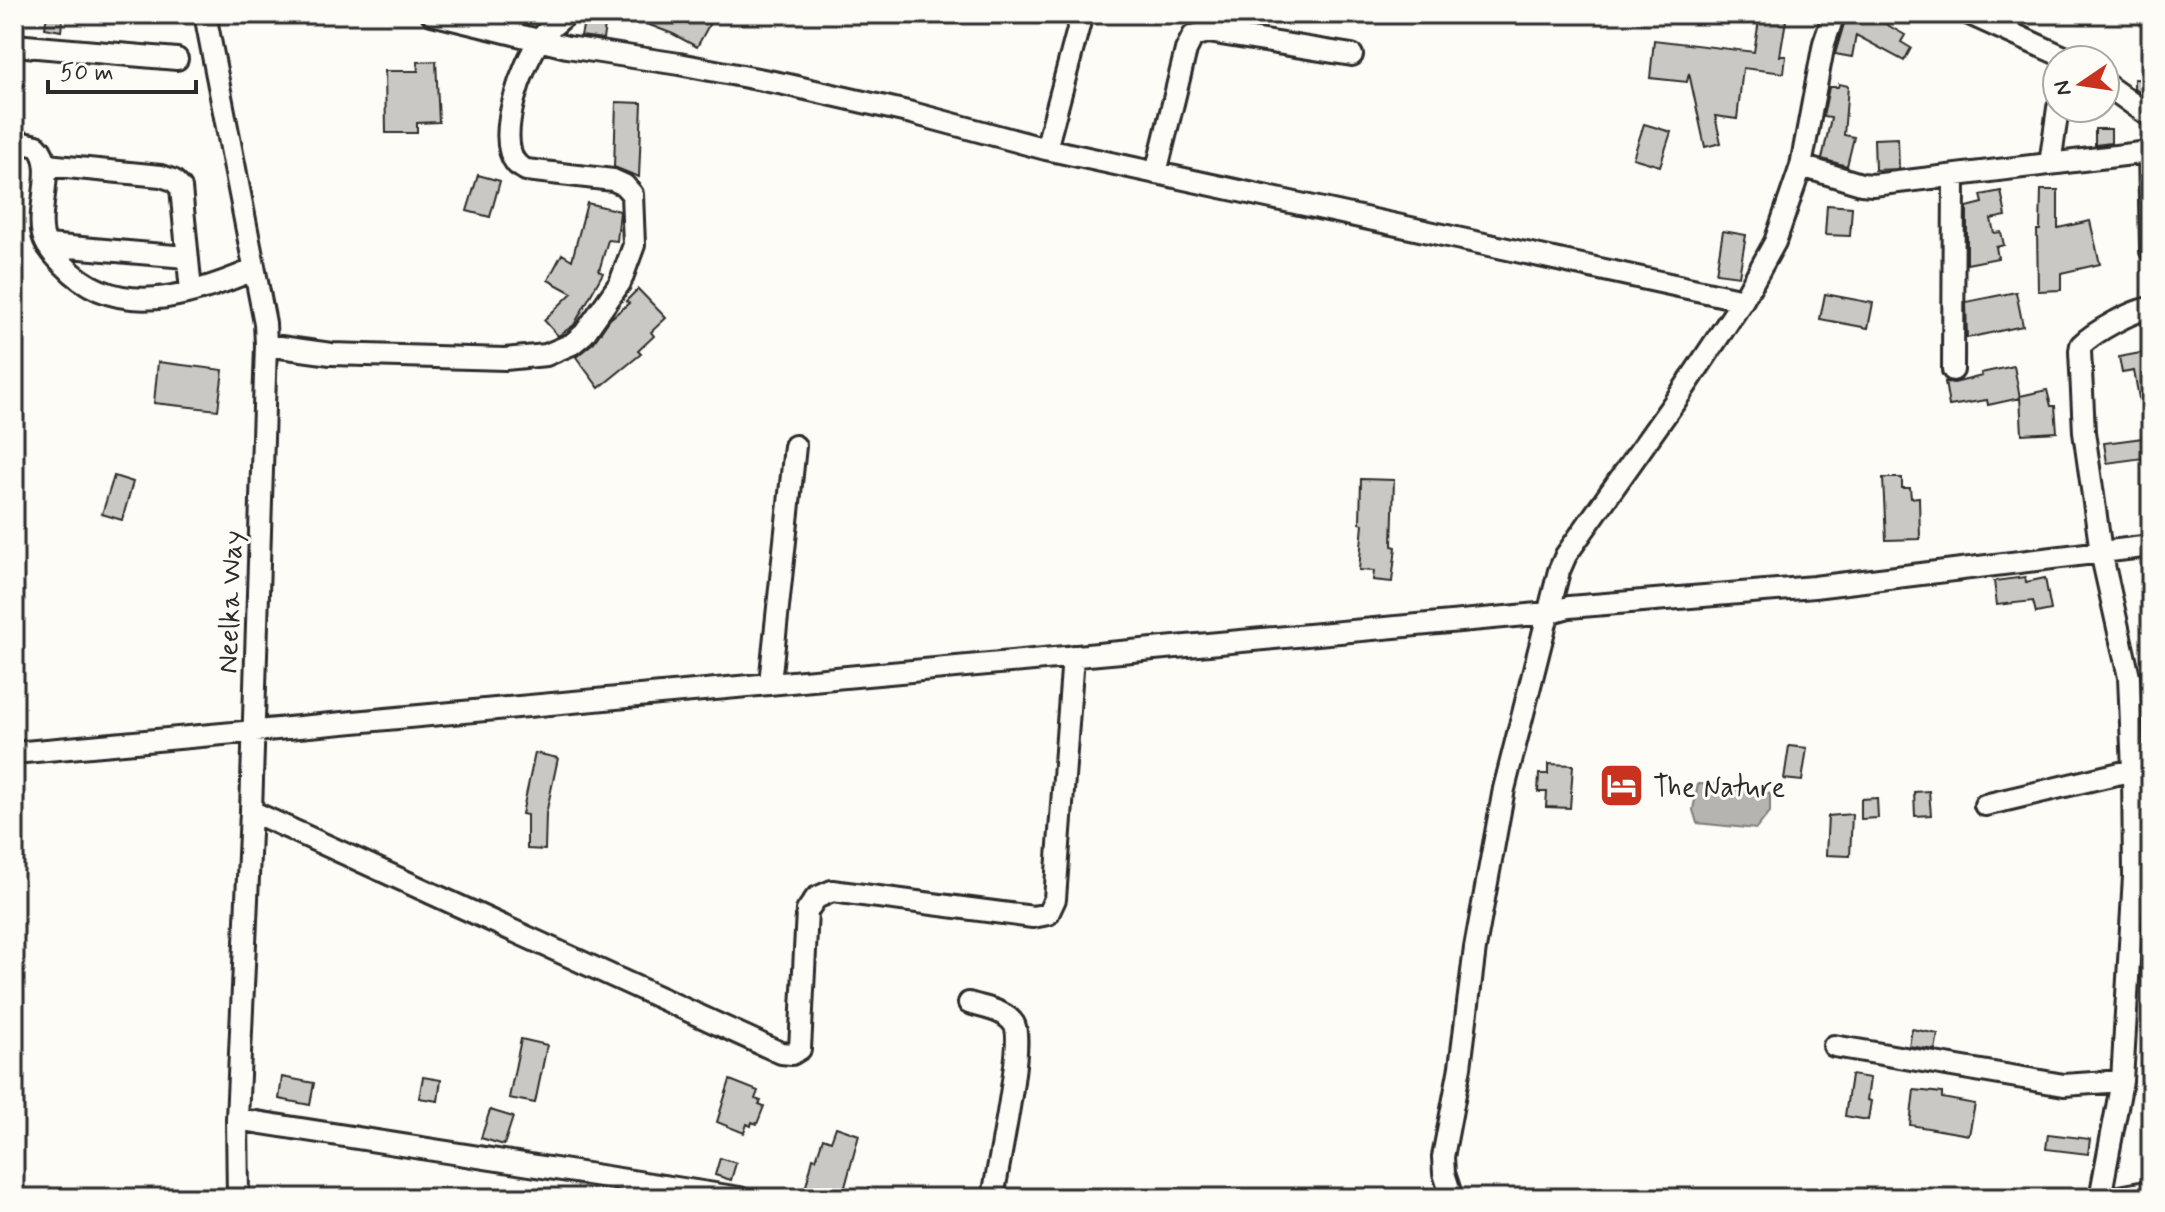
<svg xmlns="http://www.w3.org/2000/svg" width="2165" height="1212" font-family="Mynerve,sans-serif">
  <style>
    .water { fill: #b5b4b1; stroke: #7e7d7b; stroke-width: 2 }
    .building { fill: #c9c8c4; stroke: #2b2b2b; stroke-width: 2 }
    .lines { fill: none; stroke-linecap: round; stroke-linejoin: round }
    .minor-casing { stroke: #2b2b2b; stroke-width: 26 }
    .minor { stroke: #fdfcf7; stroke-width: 20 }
    .labels { text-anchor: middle; stroke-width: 6; stroke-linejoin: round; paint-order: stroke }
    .street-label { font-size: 28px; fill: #2b2b2b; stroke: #fdfcf7 }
    .poi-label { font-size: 28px; fill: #2b2b2b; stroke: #fdfcf7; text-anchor: start }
  </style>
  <rect width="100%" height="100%" fill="#fdfcf7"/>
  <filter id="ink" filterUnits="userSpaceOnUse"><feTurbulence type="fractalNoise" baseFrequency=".0125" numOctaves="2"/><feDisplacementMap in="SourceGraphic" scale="16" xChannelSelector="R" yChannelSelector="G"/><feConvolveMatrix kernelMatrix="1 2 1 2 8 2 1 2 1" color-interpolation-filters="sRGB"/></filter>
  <g filter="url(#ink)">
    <path class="water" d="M1698,784L1732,785L1770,793V812L1756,829L1697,823L1693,810Z"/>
    <path class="building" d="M47,14H63L61,31L45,28Z
      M621,14H693L710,23L697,47L673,34Z
      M1760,14H1787L1780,56H1786L1784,73L1743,68L1737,119L1715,116L1721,143L1705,147L1689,73L1687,82L1650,78L1654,40L1754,52Z
      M1847,14H1868L1905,35L1901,42L1911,48L1904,61L1856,35L1852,57L1835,54Z
      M584,22L605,26L603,39L581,36Z
      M436,61L439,122L417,123V133H386L385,71H418L417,62Z
      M2134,79L2151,80V98L2134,89Z
      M1839,84L1848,86L1844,135L1854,137L1847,166L1822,159L1831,118L1823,117L1829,87H1838Z
      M616,102L642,103L639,177L614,167Z
      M1644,124L1671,132L1660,166L1633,158Z
      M2095,129H2111V143L2095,145Z
      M1898,138L1899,169L1875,170L1874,139Z
      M478,175L500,181L490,217L467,211Z
      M2041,190H2058V228L2090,221L2100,264L2061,273V290L2038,291L2037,230H2040Z
      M2001,191L2006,216L1991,219L1994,233L2001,232L2004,245L1996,247L1998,258L1967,264V207L1983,203L1981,195Z
      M587,203L620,211L617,241L608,240L599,271L603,273L574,325L558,336L544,320L572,293L548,280L562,254L572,260Z
      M1827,205L1852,207L1850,236L1825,235Z
      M1723,231L1746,235L1739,276L1716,273Z
      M638,289L666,318L651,332L654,336L638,351L641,354L599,388L576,357L594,342L610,319L629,303L626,301Z
      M2016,292L2023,326L1967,338L1966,302Z
      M1825,294L1873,303L1868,328L1820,319Z
      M2151,351V419L2143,420L2134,371L2122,373L2119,357Z
      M158,362L223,370L218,410L154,403Z
      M2014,366L2020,398L1988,405L1987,400L1949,406L1945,382L1954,383L1982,376L1981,373Z
      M2047,390L2051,406H2055L2057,432L2022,434L2020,396Z
      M2151,437V457L2107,463L2104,443Z
      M114,476L133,482L122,520L102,514Z
      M1883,478H1902V488H1910L1911,498L1919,497L1920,539L1886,540Z
      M1361,479L1394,480L1392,546L1396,547L1392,582L1373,580L1374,571L1359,570L1363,524L1360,523Z
      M2025,577L2026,582L2045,578L2051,610L2036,613L2033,601L1997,605L1994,581Z
      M1789,746L1807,748L1802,781L1784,779Z
      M535,753L558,758L546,814L545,850L527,849V815L522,814Z
      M1548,764L1573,765L1570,808L1546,807L1547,792H1538L1539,774H1548Z
      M1929,791L1931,815L1915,816L1914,792Z
      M1877,798L1878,818L1861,819V799Z
      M1852,814L1850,856L1826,855L1828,816Z
      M1912,1029L1938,1034L1935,1050L1909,1046Z
      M521,1039L547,1045L535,1103L509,1098Z
      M1851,1075L1870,1078L1867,1100L1871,1101L1868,1120L1845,1116Z
      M282,1077L314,1083L310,1105L279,1099Z
      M423,1077L441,1080L438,1101L419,1098Z
      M730,1080L758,1091L755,1099L761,1101L759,1104L764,1106L757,1124L752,1122L751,1126L747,1124L744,1133L717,1122Z
      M1914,1090L1942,1093V1098L1975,1104L1969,1135L1910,1125Z
      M490,1110L513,1117L504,1145L481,1138Z
      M836,1127L859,1135L842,1198H803L813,1158L816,1159L823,1138L831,1141Z
      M2048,1134L2090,1139L2088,1154L2046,1149Z
      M720,1158L736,1163L731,1180L715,1175Z"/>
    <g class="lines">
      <defs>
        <path id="minor" d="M205,14L265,323L266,345L251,811L237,1119L238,1198
          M432,14L567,47L679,64L784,84L912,113L1046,149L1743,300
          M1969,14L2071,60
          M14,45L177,59
          M2105,84L2151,117
          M14,141L37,146C57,165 36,209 43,235C46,247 56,257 64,265C116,321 192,296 253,270
          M1046,149L1082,14
          M2151,149L2149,152L2151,251
          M2050,164L2058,108
          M46,165L161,176L173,180L181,188L191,291
          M1801,166L1861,184L1873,185L2149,152
          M1156,173L1186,50L1193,36L1208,32L1352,55
          M47,245L186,257
          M266,345L331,354L505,359L546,355L572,344L584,334L620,283L634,245L632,194L624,185L613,180L526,170C522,167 518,166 516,163C495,137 523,63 540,40C546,30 558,22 567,14
          M1953,370L1954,176
          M770,683L795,446
          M14,753L1548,613L1569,607L1814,587L2151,546
          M1985,805L2133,770
          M251,811L781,1053L792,1054L800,1049L807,911L816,898L832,891L1033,917L1048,914L1055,899L1073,656
          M969,1003C984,1008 1005,1010 1014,1024C1025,1042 997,1169 993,1198
          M1834,1046L2064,1085L2122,1081
          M237,1119L740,1198
          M1452,1198L1444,1173L1443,1157L1460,1067L1475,948L1504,789L1559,571L1566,555L1683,390L1743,300L1775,242L1801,166L1824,43L1834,14
          M2100,1198L2122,1081L2134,876L2133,770L2129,677L2101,552L2084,432L2080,351L2081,345C2094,332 2133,310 2151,308
          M2113,1198L2151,1191"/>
      </defs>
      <use href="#minor" class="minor-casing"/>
      <use href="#minor" class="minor"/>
    </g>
  </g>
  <defs>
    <symbol id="hotel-square" viewBox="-11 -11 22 22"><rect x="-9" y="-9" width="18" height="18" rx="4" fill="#c8321e" stroke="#fdfcf7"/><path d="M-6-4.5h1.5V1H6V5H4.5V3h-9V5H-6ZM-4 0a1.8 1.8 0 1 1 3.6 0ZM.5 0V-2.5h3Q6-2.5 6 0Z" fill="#fff"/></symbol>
  </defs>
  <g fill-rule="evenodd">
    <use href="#hotel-square" x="1596" y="760" width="51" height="51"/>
  </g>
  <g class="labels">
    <g class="street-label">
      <text transform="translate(229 602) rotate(-88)" y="10">Neelka Way</text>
    </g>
    <g class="poi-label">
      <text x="1653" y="796">The Nature</text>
    </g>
  </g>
  <rect width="2165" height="1212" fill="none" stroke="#fdfcf7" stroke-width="48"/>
  <rect x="24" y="24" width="2117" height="1164" fill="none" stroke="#2b2b2b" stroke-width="3" filter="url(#ink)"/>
  <g transform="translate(2081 84) rotate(257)"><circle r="38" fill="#fdfcf7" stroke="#a9a8a5" stroke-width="2"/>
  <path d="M0-6L14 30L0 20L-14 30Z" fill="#c8321e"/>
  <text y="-12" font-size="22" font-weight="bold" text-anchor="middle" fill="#2b2b2b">N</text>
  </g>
  <path d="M48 80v12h148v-12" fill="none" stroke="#2b2b2b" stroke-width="4"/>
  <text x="60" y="80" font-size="24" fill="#2b2b2b" stroke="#fdfcf7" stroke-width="6" paint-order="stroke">50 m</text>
</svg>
